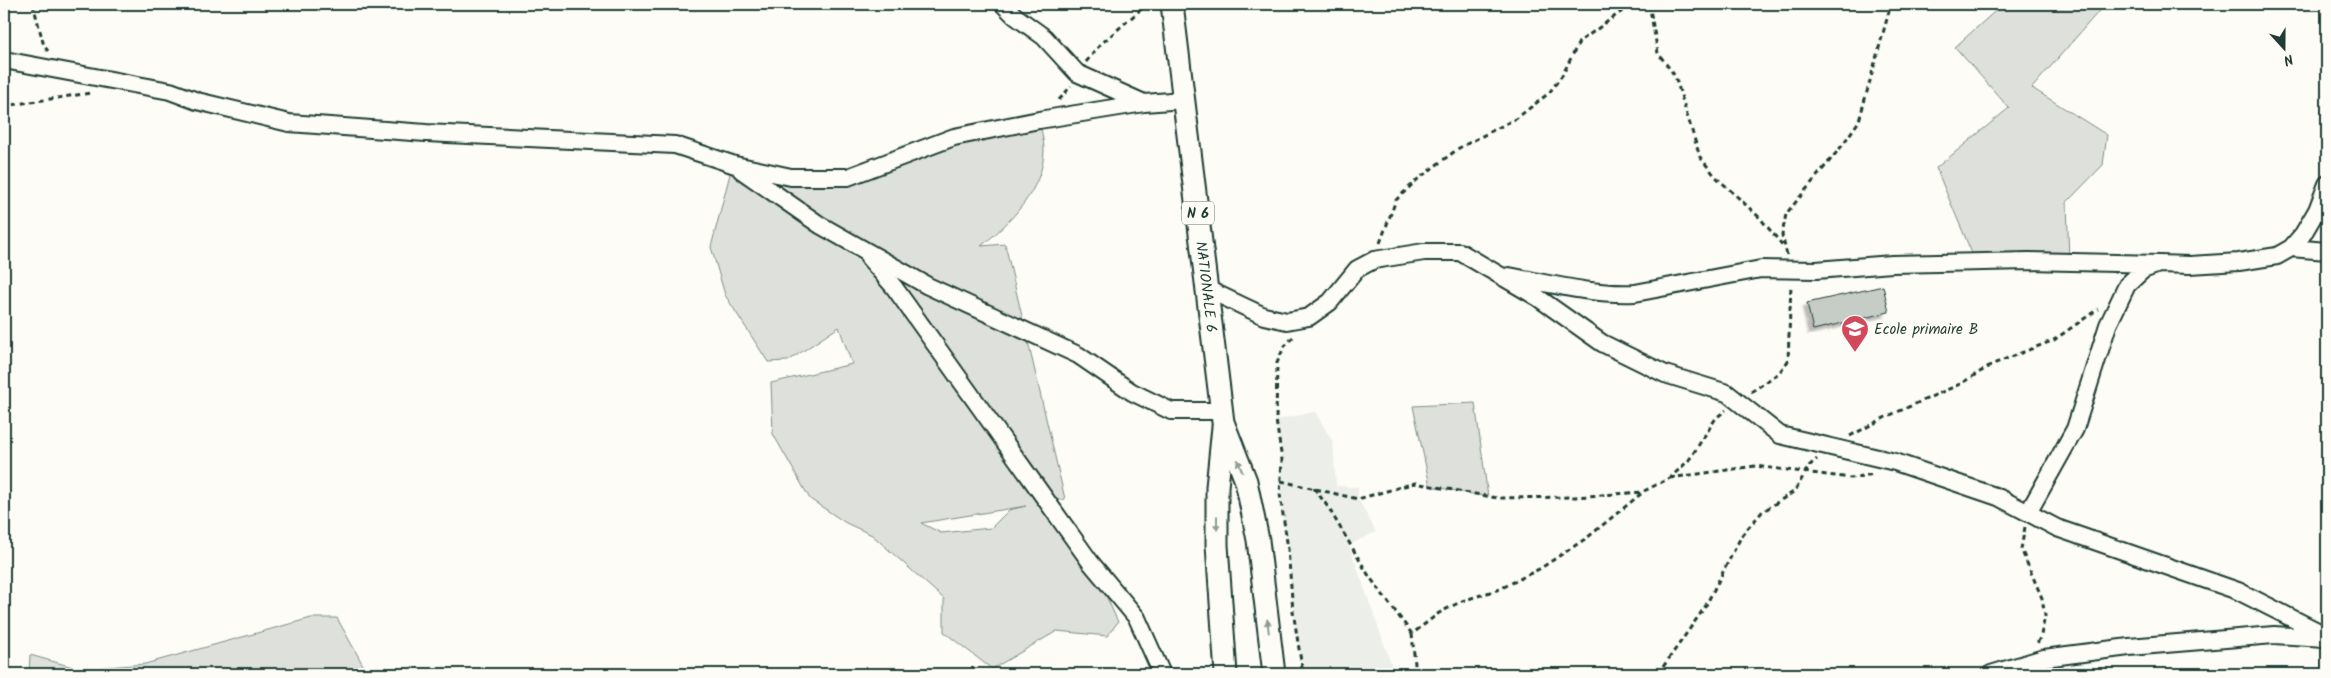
<svg xmlns="http://www.w3.org/2000/svg" width="2331" height="678" font-family="Kalam,sans-serif">
  <style>
    .built { fill: #eceee9 }
    .green { fill: #dde0db; stroke: #7e8e88; fill-rule: evenodd }
    .building { fill: #c6cdc7; stroke: #1f3d34; filter: url(#shadow) }
    .lines { fill: none; stroke-linecap: round; stroke-linejoin: round }
    .minor-casing { stroke: #1f3d34; stroke-width: 20 }
    .major-casing { stroke: #1f3d34; stroke-width: 25 }
    .path { stroke: #1f3d34; stroke-width: 3; stroke-dasharray: 5 4; stroke-linecap: butt }
    .minor { stroke: #fdfcf7; stroke-width: 16 }
    .major { stroke: #fdfcf7; stroke-width: 21 }
    .oneway { fill: #8e9c96 }
    .labels { text-anchor: middle; stroke-width: 4; stroke-linejoin: round; paint-order: stroke }
    .shield { fill: #fdfcf7; stroke: #62766e; stroke-width: 1 }
    .shield-label { font-size: 14px; font-weight: bold; fill: #1f3d34 }
    .street-label { font-size: 15px; fill: #1f3d34; stroke: #fdfcf7 }
    .poi-label { font-size: 15px; fill: #1f3d34; stroke: #fdfcf7; text-anchor: start }
  </style>
  <defs>
    <filter id="shadow"><feDropShadow dx="-4.5" dy="4.5" stdDeviation="1" flood-color="#0004"/></filter>
  </defs>
  <rect width="100%" height="100%" fill="#fdfcf7"/>
  <filter id="ink" filterUnits="userSpaceOnUse"><feTurbulence type="fractalNoise" baseFrequency=".02" numOctaves="2"/><feDisplacementMap in="SourceGraphic" scale="10" xChannelSelector="R" yChannelSelector="G"/><feConvolveMatrix kernelMatrix="1 2 1 2 8 2 1 2 1" color-interpolation-filters="sRGB"/></filter>
  <g filter="url(#ink)">
    <path class="built" d="M1315,412L1333,442L1336,486L1358,487V499L1376,532L1349,545L1394,672L1403,674H1303L1293,611L1288,549L1280,494L1282,460L1276,420Z"/>
    <path class="green" d="M2003,4H2105L2032,88L2107,135L2103,165L2067,202L2069,262L1976,263L1936,168L2009,108L1955,47Z
      M1039,120C1041,129 1044,140 1044,150C1044,189 1009,224 981,246L1005,244L1065,499L1041,503L1091,563L1118,622L1107,636L1057,631L992,669L944,632V599L872,535L846,523L810,499L773,434L771,383L852,364L839,327L788,361L768,362L725,295L711,247L731,170L848,177ZM1026,506L1009,510L991,528L941,533L921,523Z
      M1475,403L1488,497L1430,486L1413,406Z
      M311,618H337L368,674H29L30,655L80,669L145,664Z"/>
    <path class="building" d="M1883,286L1889,312L1813,330L1807,303Z"/>
    <g class="lines">
      <defs>
        <path id="minor" d="M1003,4L1015,16L1044,37L1077,73L1144,103
          M4,60L170,91L197,101L289,123L426,133L675,145L735,165L791,177H848L954,137L1039,120L1144,103L1184,100
          M741,170L820,225L859,247L928,286L1078,355L1132,392L1171,411H1222
          M2291,248L2327,251
          M869,258L894,287L1091,563L1137,618L1162,674
          M1509,276C1551,284 1593,295 1635,293L1761,269L1816,270L1892,264L2029,261L2159,264
          M1207,289L1264,316L1287,321L1309,317L1330,302L1357,269L1374,260L1424,252H1460L1537,297L1602,343L1665,374L1727,393L1780,435L1895,462L1998,497L2057,528L2238,591L2327,636
          M2028,513L2075,429L2108,325L2127,285L2143,270L2159,264L2190,265L2239,262L2277,256L2291,248L2303,234L2317,210L2327,184
          M1991,674L2044,658L2129,647L2274,635L2325,638"/>
        <g id="major">
          <path id="s1" d="M1172,4L1223,422L1246,481L1258,540L1274,674"/>
          <path d="M1223,427L1217,487V545L1226,674"/>
        </g>
      </defs>
      <use href="#minor" class="minor-casing"/>
      <use href="#major" class="major-casing"/>
      <path class="path" d="M33,4L44,46L48,51
        M1649,4L1658,53L1675,76L1700,157L1715,176L1760,218L1784,247
        M1086,62L1100,45L1147,4
        M1059,100L1071,86
        M4,106L90,93
        M1380,243L1396,200L1418,179L1459,148L1517,118L1549,93L1563,74L1579,42L1632,4
        M1787,255L1782,235L1786,214L1841,147L1859,121L1891,4
        M1293,337L1284,347L1277,363L1276,420L1282,460L1280,494L1288,549L1293,611L1303,674
        M1751,392L1779,373L1788,361L1791,284
        M1850,436L1886,417L1960,384L1993,364L2054,340L2098,309
        M1670,478L1755,466L1851,478L1874,474
        M1281,481L1358,499L1415,483L1497,498L1575,497L1642,492L1670,478L1689,460L1716,418L1726,410
        M1314,488L1328,507L1369,576L1412,634
        M2025,527L2021,549L2042,598L2045,616L2041,635L2037,644
        M1416,674L1412,634L1439,613L1462,601L1500,589L1541,568L1588,537L1642,493
        M1658,674L1705,607L1742,535L1762,512L1795,491L1809,466L1817,459"/>
      <use href="#minor" class="minor"/>
      <use href="#major" class="major"/>
    </g>
    <defs><path id="oneway-solid" d="M-6-.8H1V-3.2L6.5 0L1 3.2V.8H-6Z" transform="scale(1.25)"/></defs>
    <g class="oneway">
      <use href="#oneway-solid" transform="translate(1240 466) rotate(-111)"/>
      <use href="#oneway-solid" transform="translate(1217 523) rotate(90)"/>
      <use href="#oneway-solid" transform="translate(1268 626) rotate(-97)"/>
    </g>
  </g>
  <defs>
    <symbol id="school-pin" viewBox="-11 -11 22 30"><path d="M0 17L-7.5 6A9.5 9.5 0 1 1 7.5 6Z" fill="#d1495b" stroke="#fdfcf7"/><path d="M0-5L7-2L0 1L-7-2ZM-4 1L0 2.5L4 1V4Q0 6-4 4Z" fill="#fff"/></symbol>
  </defs>
  <g fill-rule="evenodd">
    <use href="#school-pin" x="1839" y="313" width="32" height="43"/>
  </g>
  <g class="labels">
    <rect class="shield" x="1182" y="201.5" width="32" height="23" rx="4"/>
    <g class="shield-label">
      <text x="1198" y="218">N 6</text>
    </g>
    <g class="street-label">
      <text dy="5" stroke="none"><textPath href="#s1" startOffset="285">NATIONALE 6</textPath></text>
    </g>
    <g class="poi-label">
      <text x="1874" y="334">Ecole primaire B</text>
    </g>
  </g>
  <rect width="2331" height="678" fill="none" stroke="#fdfcf7" stroke-width="20"/>
  <rect x="10" y="10" width="2311" height="658" fill="none" stroke="#1f3d34" stroke-width="2" filter="url(#ink)"/>
  <g transform="translate(2284 48) rotate(159)" stroke="#fdfcf7" stroke-width="4" paint-order="stroke">
  <path d="M0-4L9 19L0 12L-9 19Z" fill="#1f3d34"/>
  <text y="-8" font-size="14" font-weight="bold" text-anchor="middle" fill="#1f3d34">N</text>
  </g>
</svg>
